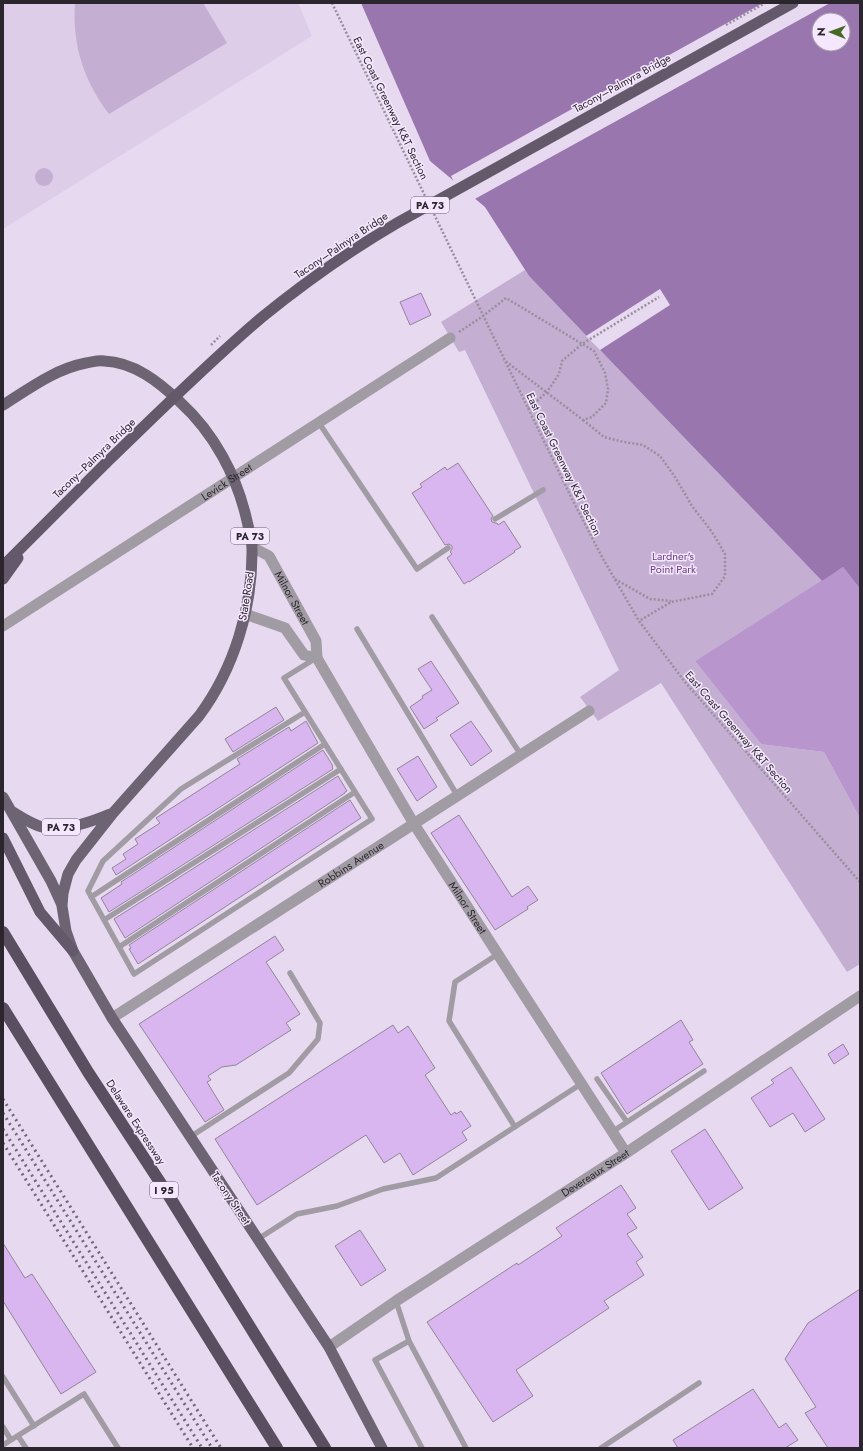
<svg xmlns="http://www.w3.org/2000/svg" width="863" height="1451" font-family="Jost,sans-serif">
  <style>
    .built { fill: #decde9 }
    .green { fill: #c4aed2 }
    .forest { fill: #b895cd }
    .water { fill: #9977ae; fill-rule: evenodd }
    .pier { fill: #e7daf0 }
    .building { fill: #d9b6ef; stroke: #918599 }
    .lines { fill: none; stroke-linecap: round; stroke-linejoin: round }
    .path { stroke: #988e9e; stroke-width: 2.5; stroke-dasharray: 2 2; stroke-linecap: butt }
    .service { stroke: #a19ba4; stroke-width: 5.5 }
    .minor { stroke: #a19ba4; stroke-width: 11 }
    .primary { stroke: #6c6373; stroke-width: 11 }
    .trunk { stroke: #63596a; stroke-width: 11 }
    .motorway { stroke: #5a4f61; stroke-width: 12 }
    .rail { stroke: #706875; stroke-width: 3; stroke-dasharray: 2 4; stroke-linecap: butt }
    .path-bridge { stroke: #988e9e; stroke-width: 2.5; stroke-dasharray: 2 2; stroke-linecap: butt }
    .trunk-bridge { stroke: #63596a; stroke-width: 11 }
    .labels { text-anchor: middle; stroke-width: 3; stroke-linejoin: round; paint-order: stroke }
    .shield { fill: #f5e7fd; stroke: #68606c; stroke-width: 1 }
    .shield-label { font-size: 10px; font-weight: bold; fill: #2b262e }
    .street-label { font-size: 11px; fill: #2b262e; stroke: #f5e7fd }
    .park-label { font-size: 11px; fill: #6a3d82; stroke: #f5e7fd }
  </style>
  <rect width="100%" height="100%" fill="#e7daf0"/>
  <path class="built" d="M3,3H298L312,36L3,229Z"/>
  <path class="green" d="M75,3H203L227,43L109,114C84,81 72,45 75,3Z
    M35 177a9 9 0 1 1 18 0a9 9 0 1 1-18 0Z
    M525,270L529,276L822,581L695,661L761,744L824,752L860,818V964L847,972L661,683L598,721L580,697L619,670L465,350L459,352L441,322Z"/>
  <path class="forest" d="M843,567L860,589V818L824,752L761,744L695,661Z"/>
  <path class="water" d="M361,3H860V589L843,567L822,581L529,276L485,207L430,161ZM819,20H843V44H819Z"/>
  <path class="pier" d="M763,3H830L473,200L456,186L451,176Z
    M660,289L670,305L600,350L586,336Z"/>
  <path class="building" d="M421,293L431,315L410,325L400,302Z
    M458,463L493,516L491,519L492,522L495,523H497L498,525L504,521L521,547L514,551L515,552L469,582V581L464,584L447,558L452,554L450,552L452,549V546L449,544L445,545L412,493L422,487L420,484L429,478L445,467L447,470Z
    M431,661L459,703L436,718L438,720L424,729L410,707L423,698L422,696L432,690L418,669Z
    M276,707L284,720L233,752L225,739Z
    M306,721L318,743L116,875L112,868L126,859L123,854L138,844L135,839L160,823L156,818L240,764L237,759L289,727L291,731Z
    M471,721L492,751L471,766L450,735Z
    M323,750L333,766L332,767L333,769L109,912L101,898L122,884L121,882Z
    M418,756L437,787L417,801L397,769Z
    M338,776L347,791L345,792V793L125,938L114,919Z
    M350,800L361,818L138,964L129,949L131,948L129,945Z
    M459,815L512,897L528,886L538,900L527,907L528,909L495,930L431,833Z
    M275,936L284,950L266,962L300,1014L286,1023L291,1030L236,1065L222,1067L208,1076L211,1080L207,1082L224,1110L205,1122L139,1024Z
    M681,1020L693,1040L689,1042L703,1064L627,1114L601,1073Z
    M393,1025L398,1033L408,1026L435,1068L425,1075L451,1115L455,1112L456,1114L461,1111L471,1126L462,1132L467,1140L413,1175L400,1153L384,1163L366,1135L257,1205L215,1139Z
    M843,1044L849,1054L834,1064L828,1054Z
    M791,1067L825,1119L805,1132L793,1113L770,1127L751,1098L774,1083L771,1080Z
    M705,1129L743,1188L709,1210L671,1151Z
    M621,1185L636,1208L627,1214L637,1228L627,1234L643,1257L636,1262L644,1275L604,1301L609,1308L516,1370L533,1396L493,1422L427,1322L517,1263L518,1265L562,1236L556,1228Z
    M360,1230L386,1270L361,1286L335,1246Z
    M3,1243L25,1278L32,1274L96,1372L61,1394L3,1301Z
    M860,1289V1448H828L805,1413L816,1407L785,1359L808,1323Z
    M753,1389L779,1428L786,1423L798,1440L785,1448H678L673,1440Z"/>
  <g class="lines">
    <path class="path" d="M332,3L425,196
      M434,214L572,499L602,557L639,621L685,682L860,882
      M459,332L483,316L506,298L594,351L605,373L608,389L606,403L592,417L583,420L504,360
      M528,409L547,392L559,374L562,361L582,344L659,297
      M583,420L604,437L624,442L643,445L660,456L675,477L692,506L712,532L725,554V576L712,594L671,602L639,621
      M615,579L650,599L671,601"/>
    <path class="service" d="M319,423L417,569L448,548
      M495,519L543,490
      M432,617L521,755
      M357,629L457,795
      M305,712L181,789L103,861L88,891L134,974L372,819L284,678L316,658
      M91,897L325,744
      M104,920L341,769
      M119,947L355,792
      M498,954L455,982L449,1021L515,1127
      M597,1079L627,1122
      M612,1132L704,1071
      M190,1137L289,1073L318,1039L320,1023L290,973
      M258,1239L297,1214L337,1206L383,1189L436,1178L581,1084
      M396,1301L409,1341L466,1448
      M409,1341L375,1360L422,1448
      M3,1377L34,1426
      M3,1427L11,1440
      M18,1436L26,1448
      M3,1445L84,1394L118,1448
      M601,1448L699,1383"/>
    <g class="minor">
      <path id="s1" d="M252,547L269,556L316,641L317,658L414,824L626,1153"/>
      <path d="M245,614L285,628L304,655L317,658"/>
      <path id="s2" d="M3,626L450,338"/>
      <path id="s3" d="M112,1018L589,711"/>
      <path id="s4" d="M329,1347L396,1301L626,1153L860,996"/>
    </g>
    <path class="primary" d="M3,405C30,388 55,369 86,363C92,362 99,360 104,361C134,362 159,382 180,402C214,433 237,476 247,521C249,530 252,540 252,548C253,607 234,669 199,716L113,813L76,860L68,874L63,893L62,906L66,931L73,951L112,1018L329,1347L382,1448
      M3,797L51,881L62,905
      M11,811C21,817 31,824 42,827C63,832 91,822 110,814"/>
    <path class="trunk" d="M3,566L106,463
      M3,579L18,558
      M3,838L40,912L73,951"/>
    <path class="motorway" d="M3,932L88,1072L169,1196L325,1448
      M3,1008L277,1448"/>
    <path class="rail" d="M3,1099L221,1448
      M3,1113L212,1448
      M3,1129L202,1448
      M3,1143L193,1448"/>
    <path class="path-bridge" d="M726,25L765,3
      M343,242L357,232
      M211,345L220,336"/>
    <path class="trunk-bridge" d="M106,463C157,414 207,364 261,318C304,283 349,251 397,223L793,3"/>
  </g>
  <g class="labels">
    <g class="shield">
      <rect x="411" y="197" width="38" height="16" rx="3"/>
      <rect x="231" y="528" width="38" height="16" rx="3"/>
      <rect x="42" y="819" width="38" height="16" rx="3"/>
      <rect x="150" y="1182" width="28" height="16" rx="3"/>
    </g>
    <g class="shield-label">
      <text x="430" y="209">PA 73</text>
      <text x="250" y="540">PA 73</text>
      <text x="61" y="831">PA 73</text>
      <text x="164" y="1194">I 95</text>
    </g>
    <g class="street-label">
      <text transform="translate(622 83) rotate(-29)" y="4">Tacony–Palmyra Bridge</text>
      <text transform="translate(391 108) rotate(64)" y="4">East Coast Greenway K&amp;T Section</text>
      <text transform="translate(341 245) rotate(-34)" y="4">Tacony–Palmyra Bridge</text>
      <text transform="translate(94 458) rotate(-44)" y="4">Tacony–Palmyra Bridge</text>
      <text transform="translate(564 464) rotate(64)" y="4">East Coast Greenway K&amp;T Section</text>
      <text dy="4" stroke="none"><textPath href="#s2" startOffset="266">Levick Street</textPath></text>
      <text transform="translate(246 596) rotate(-81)" y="4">State Road</text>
      <text dy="4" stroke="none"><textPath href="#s1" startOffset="67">Milnor Street</textPath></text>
      <text transform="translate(739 732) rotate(49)" y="4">East Coast Greenway K&amp;T Section</text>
      <text dy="4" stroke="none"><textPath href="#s3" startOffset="284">Robbins Avenue</textPath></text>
      <text dy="4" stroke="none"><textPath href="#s1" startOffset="425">Milnor Street</textPath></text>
      <text transform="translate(136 1122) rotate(57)" y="4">Delaware Expressway</text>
      <text dy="4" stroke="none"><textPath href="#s4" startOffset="318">Devereaux Street</textPath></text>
      <text transform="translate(231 1198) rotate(56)" y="4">Tacony Street</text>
    </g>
    <g class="park-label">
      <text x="673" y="560">Lardner's<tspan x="673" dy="13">Point Park</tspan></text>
    </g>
  </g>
  <rect width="863" height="1451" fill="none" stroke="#2b262e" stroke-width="8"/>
  <g transform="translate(831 32) rotate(271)"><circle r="19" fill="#f5e7fd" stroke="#a49aaa"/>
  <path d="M0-3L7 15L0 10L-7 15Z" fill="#476b24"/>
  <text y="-6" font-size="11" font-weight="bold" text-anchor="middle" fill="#2b262e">N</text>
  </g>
</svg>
